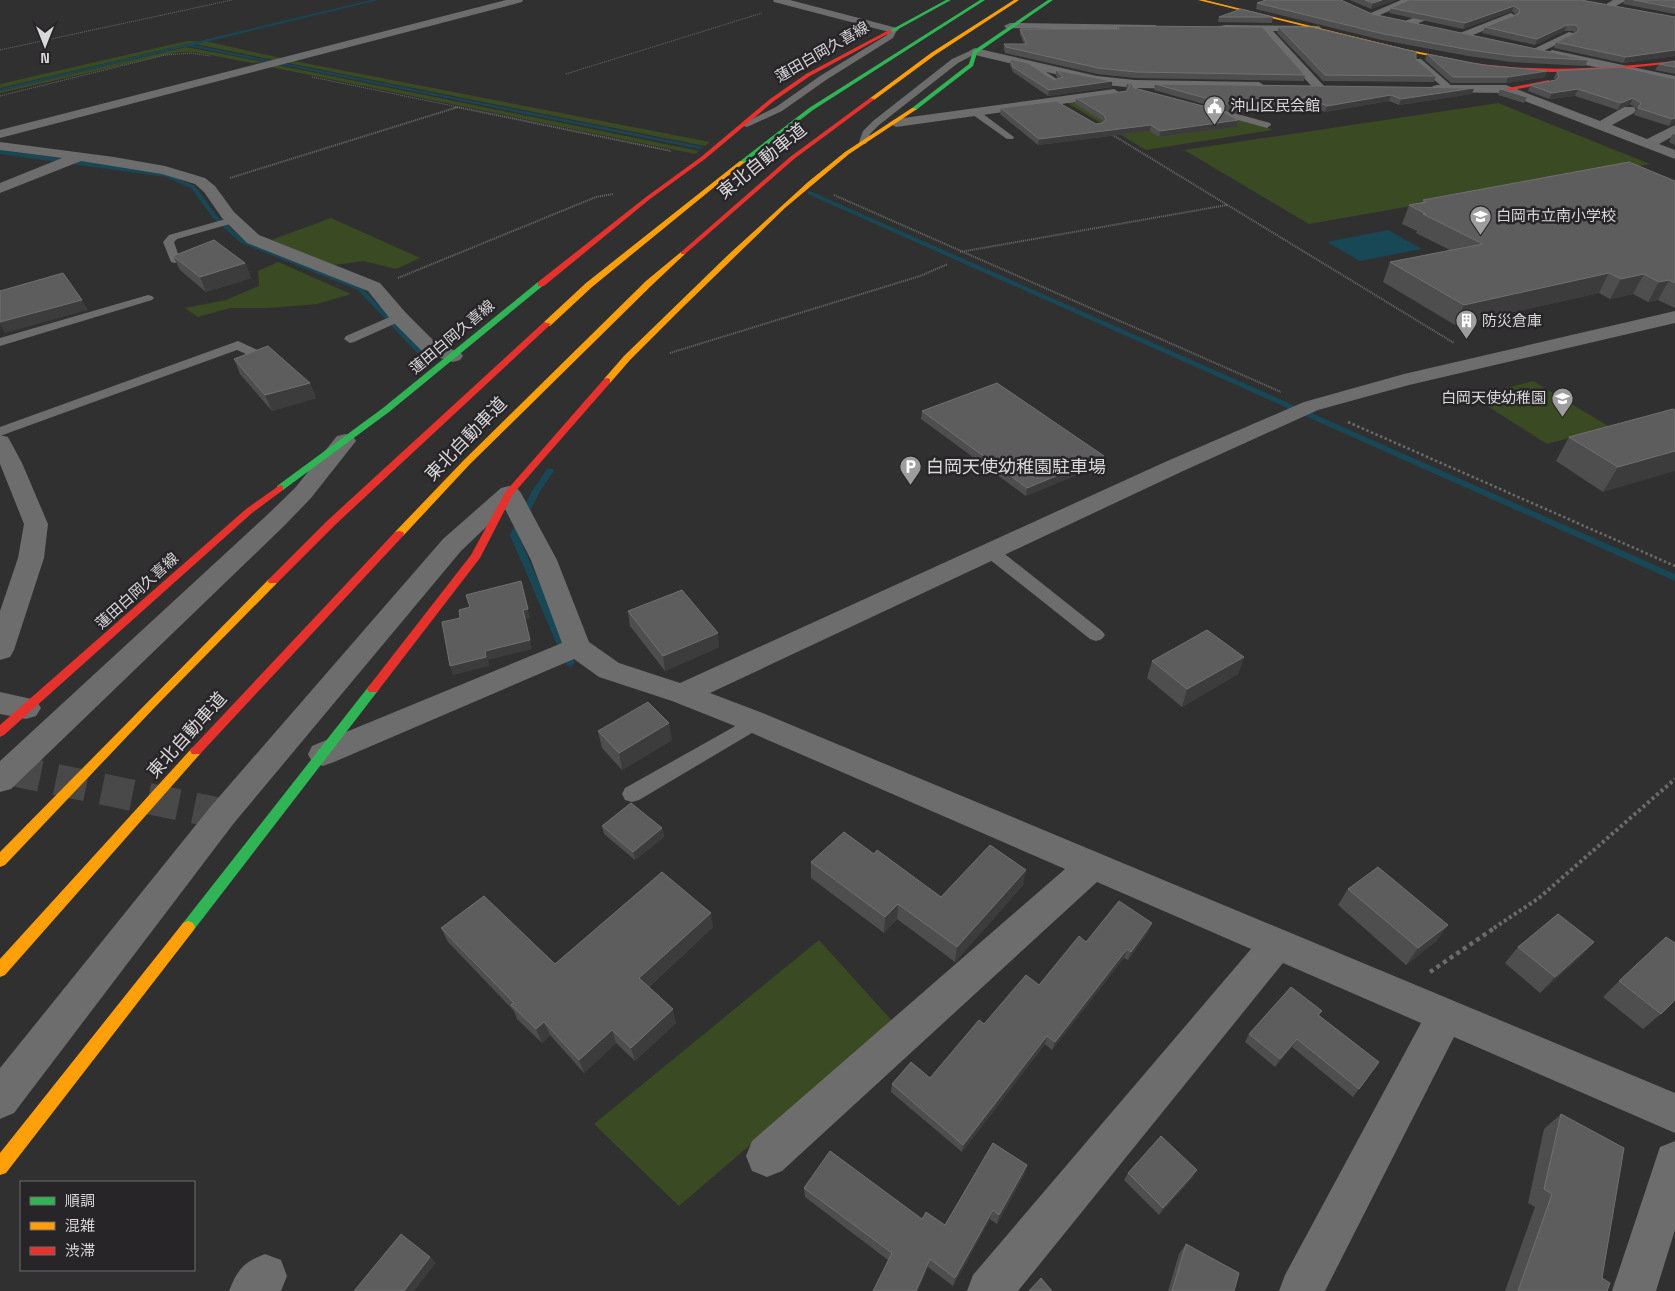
<svg xmlns="http://www.w3.org/2000/svg" width="1675" height="1291" font-family="'Space Grotesk','Noto Sans JP',sans-serif">
  <style>
    .green { fill: #3a4a22 }
    .water { fill: #184756 }
    .lines { fill: none; stroke-linecap: round; stroke-linejoin: round }
    .stream { fill: #184756; fill-rule: evenodd }
    .street-tunnel { stroke: #4a494a; stroke-width: 31; stroke-dasharray: 31 16; stroke-linecap: butt }
    .path-far4 { stroke: #6b6b6b; stroke-width: 1; stroke-dasharray: 1 1; stroke-linecap: butt }
    .path-far3 { stroke: #6b6b6b; stroke-width: 2; stroke-dasharray: 1 1; stroke-linecap: butt }
    .path-far2 { stroke: #6b6b6b; stroke-width: 2.5; stroke-dasharray: 2.5 2.5; stroke-linecap: butt }
    .path-far1 { stroke: #6b6b6b; stroke-width: 4; stroke-dasharray: 3 3; stroke-linecap: butt }
    .path { stroke: #6b6b6b; stroke-width: 4.5; stroke-dasharray: 4 4; stroke-linecap: butt }
    .lane { fill: #6d6d6d; fill-rule: evenodd }
    .street { fill: #6d6d6d; fill-rule: evenodd }
    .fast { fill: #30b455; fill-rule: evenodd }
    .slow { fill: #ff9f0a; fill-rule: evenodd }
    .jam { fill: #e5322d; fill-rule: evenodd }
    .wall { fill: #4f4e4f }
    .shaded-wall { fill: #3d3c3d }
    .building { fill: #5e5d5e; stroke: #717071 }
    .labels { text-anchor: middle; stroke-width: 5; stroke-linejoin: round; paint-order: stroke }
    .far-street-label { font-size: 15px; fill: #d8d7d9; stroke: #282528 }
    .far-poi-label { font-size: 15px; fill: #d8d7d9; stroke: #282528; text-anchor: start }
    .street-label { font-size: 18px; fill: #d8d7d9; stroke: #282528 }
    .poi-label { font-size: 18px; fill: #d8d7d9; stroke: #282528; text-anchor: start }
  </style>
  <rect width="100%" height="100%" fill="#313031"/>
  <path class="green" d="M187,41H200L0,88V84Z
    M205,41L281,58L274,60L195,44Z
    M186,47L264,62L252,63L195,52H179L0,93V91Z
    M289,60L710,142L705,146L283,62Z
    M272,64L699,151L695,154L266,66Z
    M1138,92L1264,126L1272,130L1146,150L1069,104L1068,101Z
    M1498,103L1650,164L1309,224L1184,150Z
    M331,218L420,258L396,269L364,261L334,265L271,240Z
    M278,262L351,294L317,304L269,308H230L198,317L185,308L226,300L259,286L258,271Z
    M1533,381L1610,427L1547,444L1473,397Z
    M819,940L893,1022L679,1206L594,1124Z"/>
  <path class="water" d="M1388,230L1422,249L1360,261L1327,242Z"/>
  <g class="lines">
    <path class="stream" d="M371,0H378L193,45L703,147L700,149L188,46L0,91V89Z
      M0,150L141,169L169,175L195,186L217,216L245,241L362,288L424,351L417,353L358,290L241,243L213,218L191,188L166,177L0,154Z
      M810,191L1675,574V581L808,194V192Z
      M547,469H553L554,471L540,491L518,535L575,663L570,667L565,663L510,535L532,491Z"/>
    <path class="street-tunnel" d="M10,770L223,814"/>
    <path class="path-far4" d="M0,50L232,0
      M566,74L762,13
      M312,77L463,108
      M0,96L165,55L192,53L210,56
      M454,108L458,107"/>
    <path class="path-far3" d="M457,107L671,151
      M1111,134L1454,343
      M230,178L458,107
      M834,195L1281,392
      M960,252L1227,205
      M398,278L596,197L613,194
      M670,353L920,276L948,264"/>
    <path class="path-far2" d="M1348,422L1675,566"/>
    <path class="path-far1" d="M1494,928L1539,898L1675,779"/>
    <path class="path" d="M1430,972L1496,927"/>
    <path class="lane" d="M890,28L897,30L893,38L826,80L782,111L747,127L740,125L776,107L820,76L887,35Z
      M972,50L979,52L958,63L879,125L870,134L866,144H860L859,142L863,131L873,121L952,59Z
      M1415,59H1421L1453,87V91H1447L1415,63Z
      M1027,63H1033L1061,82L1054,84L1027,67Z
      M1205,105L1270,123L1271,125L1267,128L1202,110V106Z
      M973,111H979L1014,137L1013,139H1007L973,115Z
      M233,217L238,220L237,222L177,239L174,242L180,260L175,263L171,262L163,242L169,235Z
      M148,295L152,296L154,298L152,300L0,346V338Z
      M399,313L405,317L403,320L354,342L350,343L344,339L346,336Z
      M238,341L264,353L266,356L260,360L237,350L0,436V427Z
      M990,546L996,547L1102,631L1105,635L1102,639L1096,641L1090,639L984,555L982,551L984,547Z
      M755,715L762,717L764,722L762,727L639,800L632,802L625,800L622,794L625,788Z"/>
    <path class="street" d="M506,0H523L522,2L0,138V130Z
      M773,0H790L897,28L899,30L893,33L774,2Z
      M1401,0H1416L1375,17L1371,18L1366,15Z
      M1613,0H1627L1612,8H1604L1603,6Z
      M1446,6L1450,7L1451,9L1450,11L1413,25L1409,26L1404,23L1405,21Z
      M1511,13L1516,16L1515,18L1468,37H1460L1458,35L1460,33Z
      M1010,23L1155,25L1161,28L1155,31L1006,28L1004,26Z
      M1225,25L1319,26L1321,28L1319,30L1315,31H1273L1325,87L1323,90H1315L1261,31L1221,30L1219,28L1221,26Z
      M1569,32L1573,33L1575,35L1573,37L1539,53L1535,55L1529,51Z
      M975,48L1097,76L1135,80L1259,82L1265,86L1259,90L1135,88L1097,84L971,54L969,52L971,50Z
      M1552,50L1675,76V84L1548,57L1546,54Z
      M1437,85H1506L1600,121L1624,107H1634L1636,110L1634,113L1612,125L1647,139L1675,125V135L1659,144L1675,150V159L1504,93L1433,92L1431,89L1433,86Z
      M1114,89L1120,93L1119,96L896,127L889,123L896,119Z
      M0,142L114,157L165,166L205,178L215,186L234,212L259,235L380,283L406,313L438,345L460,352L463,356L460,360L453,362L424,353L392,321L368,291L247,243L222,218L204,192L195,184L162,174L81,161L0,193V183L62,158L0,150Z
      M1675,311V323L1409,385L1318,410L1181,472L710,693L765,714L1675,1093V1133L1454,1037L1325,1291H1279L1285,1275L1421,1023L1283,963L1018,1291H967L973,1275L1251,949L1097,882L782,1171L767,1177L752,1171L746,1156L752,1141L1065,869L745,730L672,701L599,677L574,659L334,762L323,766L312,762L308,754L312,746L562,643L531,560L505,509L461,551L234,823L14,1113L0,1119V1068L212,805L443,539L501,488L509,486L517,488L521,493L557,560L589,642L619,663L680,683L1165,462L1304,402L1404,374Z
      M345,434L353,436L356,441L311,498L284,526L11,789L0,792V761L266,516L295,488L337,436Z
      M0,435L8,437L22,463L48,524L44,558L14,650L10,657L0,660V611L18,558L24,524L0,464Z
      M0,692L36,700L41,708L36,716L26,719L0,714Z
      M1675,1141V1230L1656,1291H1612L1660,1147Z
      M265,1254L281,1260L287,1276L281,1291H229C237,1270 244,1262 265,1254Z"/>
    <path class="fast" d="M946,0H951L893,32L889,31Z
      M980,0H985L813,110L744,163L739,162L809,108Z
      M1048,0H1053L977,53L973,66L916,110H912V108L969,64L973,51Z
      M538,282L545,284L389,412L283,490H277V486L383,408Z
      M373,685L377,686L379,689L377,692L193,931L188,933L183,931L181,927L183,923L369,686Z"/>
    <path class="slow" d="M1014,0H1019L935,55L874,100L869,99L931,53Z
      M1198,0H1205L1405,49L1477,64L1475,65L1405,51Z
      M912,108L917,109L849,154L785,208L681,309L630,360L610,383H604V379L624,356L728,255L808,182L845,152Z
      M740,161L745,162L592,287L550,326H544V322L586,283Z
      M681,252L686,253L652,285L470,464L403,536H395L394,534L395,532L464,460L646,281Z
      M273,578L278,581L277,583L157,705L5,865L0,867V852L269,579Z
      M196,746L200,748L202,751L200,754L5,975L0,977V959L192,748Z
      M188,921L193,923L195,927L193,931L6,1173L0,1175V1153L183,923Z"/>
    <path class="jam" d="M889,30L893,31L810,76L774,101L705,159L650,199L544,286H538V282L646,197L701,157L770,99L806,74Z
      M1675,61V63L1600,71L1550,72L1500,69L1473,64L1475,63C1542,73 1608,68 1675,61Z
      M1549,80L1551,83L1506,91L1503,89Z
      M870,98L875,99L794,159L685,254H681V252L790,157Z
      M544,322L551,324L335,525L277,583H269L268,581L269,579L327,521Z
      M607,378L610,379V383L513,494L480,558L377,692H369L367,689L369,686L471,555L506,491L604,379Z
      M280,485L283,486V490L252,513L4,735L0,737V725L246,509Z
      M399,531L403,532L404,534L403,536L200,754H192L190,751L192,748L395,532Z"/>
  </g>
  <path class="wall" d="M1350,0H1396L1371,9Z
    M1581,0L1675,17V56L1623,63L1554,48L1556,42L1575,33L1573,31H1564L1535,45L1482,33L1485,27L1516,15L1512,11L1463,29L1389,13L1391,8Z
    M1625,0H1675V14L1623,4Z
    M1257,3L1372,14L1588,60L1585,66L1511,62L1468,56L1382,40L1256,9Z
    M1219,17H1273L1272,23L1218,22Z
    M1118,26L1305,75L1304,81L1135,78L1097,74L1005,53L1004,49V44H1024L1020,34V29H1117Z
    M1279,27L1416,59L1436,76L1434,82L1323,81L1277,33Z
    M1427,54L1545,77L1506,83H1451L1425,60Z
    M1010,59L1054,80L1058,78L1056,76V70L1112,87L1048,96L1013,72L1010,65Z
    M1675,61V74L1655,70L1659,64Z
    M1557,71L1675,79V123L1669,126L1634,115L1637,109L1630,104L1618,110L1575,96L1549,99L1528,91L1530,85L1555,80L1554,78Z
    M1127,83L1134,88L1238,120L1237,127L1159,137L1150,131L1038,145L1000,114L1001,108L1096,124L1102,123H1103V121L1075,104L1076,98L1127,91L1126,89Z
    M1155,84L1472,94L1399,105L1389,101L1325,112L1305,103L1239,114L1154,90Z
    M1500,89L1527,97L1524,103L1498,95Z
    M1675,134V145L1669,142L1672,135Z
    M1675,181V308L1658,300L1648,302L1633,294L1610,299L1599,293L1455,325L1383,282L1390,262L1450,250L1416,233L1417,231L1402,224L1409,205L1422,203L1423,200Z
    M173,256L245,263L251,278L206,292L180,270Z
    M234,359L310,383L316,398L272,411L240,374Z
    M1675,410L1603,492L1556,461L1569,437Z
    M922,411L1104,456L1102,464L1026,496L921,419Z
    M628,611L719,647L665,671L630,626Z
    M1244,657L1238,674L1182,707L1147,678L1152,661Z
    M598,731L672,740L622,770L602,748Z
    M602,826L662,828L664,837L635,860L604,834Z
    M874,854L941,897L1023,885L955,962L897,919L884,933L811,878V862Z
    M1348,889L1448,925L1436,941L1406,965L1338,905Z
    M713,927L649,987L676,1023L635,1061L616,1043L584,1073L550,1035L542,1043L517,1019L514,1011L448,942L441,928L555,964Z
    M1149,931L1128,960L1124,958L1052,1050L1045,1044L962,1152L891,1092L892,1084L930,1078L984,1024L1039,985L1086,942Z
    M1594,942L1579,958L1540,993L1505,963L1518,947Z
    M1619,981L1661,1014L1643,1029L1603,997Z
    M1322,1011L1319,1015L1379,1062L1353,1097L1292,1047L1275,1067L1245,1042L1249,1034Z
    M1561,1114L1602,1278L1607,1291H1505L1535,1207L1528,1203L1544,1129Z
    M1027,1165L1024,1175L997,1224L990,1219L953,1286L928,1267L888,1260L805,1197L804,1188L945,1225Z
    M1128,1173L1193,1177L1159,1215L1124,1180Z
    M1186,1244L1234,1291H1168L1179,1254Z"/>
  <path class="shaded-wall" d="M1382,0H1396L1371,9L1373,3Z
    M1514,6L1512,11L1463,29L1465,23Z
    M1567,25L1564,31L1535,45L1537,39Z
    M1675,50V56L1623,63L1626,57Z
    M1547,71L1545,77L1506,83L1508,77Z
    M1112,81V87L1048,96L1049,90Z
    M1474,88L1472,94L1399,105L1401,99Z
    M1578,89L1575,96L1549,99L1552,93Z
    M1391,95L1389,101L1325,112L1327,106Z
    M1307,97L1305,103L1239,114L1241,108Z
    M1633,98L1630,104L1618,110L1621,103Z
    M1675,118V123L1669,126L1672,119Z
    M1238,120L1237,127L1159,137L1160,131Z
    M1151,125L1150,131L1038,145L1039,139Z
    M245,263L251,278L206,292L200,277Z
    M1609,273L1599,293L1455,325L1464,305Z
    M1644,274L1633,294L1610,299L1621,279Z
    M1669,280L1658,300L1648,302L1659,282Z
    M82,300L88,310L5,333L0,324V322Z
    M310,383L316,398L272,411L265,395Z
    M1675,451V471L1603,492L1618,467Z
    M1104,456L1102,464L1026,496L1027,488Z
    M521,581L530,618L525,619L532,649L488,660L489,666L453,675L450,666L485,651Z
    M718,633L719,647L665,671L663,656Z
    M1244,657L1238,674L1182,707L1187,689Z
    M669,723L672,740L622,770L619,753Z
    M662,828L664,837L635,860L633,852Z
    M1026,870L1023,885L955,962L957,947Z
    M898,904L897,919L884,933L885,917Z
    M711,913L713,927L643,992L639,978Z
    M1152,923L1149,931L1128,960L1131,952Z
    M1448,925L1436,941L1406,965L1418,948Z
    M1594,942L1579,958L1540,993L1555,977Z
    M1127,949L1124,958L1052,1050L1055,1042Z
    M673,1009L676,1023L635,1061L631,1048Z
    M544,1022L550,1035L542,1043L536,1029Z
    M612,1030L616,1043L584,1073L579,1060Z
    M1047,1036L1045,1044L962,1152L963,1145Z
    M1297,1039L1292,1047L1275,1067L1280,1059Z
    M1027,1165L1024,1175L997,1224L999,1215Z
    M1197,1170L1193,1177L1159,1215L1163,1208Z
    M993,1210L990,1219L953,1286L955,1278Z
    M430,1257L436,1263L414,1291H404Z
    M930,1259L928,1267L918,1291H916Z"/>
  <path class="building" d="M1266,0H1341L1372,14L1588,60L1513,56L1470,50L1384,34L1257,3Z
    M1365,0H1382L1373,3Z
    M1409,0H1581L1675,17V50L1626,57L1556,42L1577,32L1579,29L1576,25H1567L1537,39L1485,27L1518,14L1520,10L1514,6L1465,23L1391,8Z
    M1634,0H1675V8Z
    M1241,9L1273,17H1219Z
    M1118,26L1262,27L1305,75L1136,72L1098,68L1006,47L1004,44H1027L1020,29H1119Z
    M1279,27H1311L1416,52V59L1436,76L1325,75Z
    M1427,54L1483,65L1547,71L1508,77H1453Z
    M1010,59L1028,63L1054,80L1063,77L1056,70L1112,81L1049,90L1013,67Z
    M1675,61V67L1659,64Z
    M1622,67L1675,79V118L1672,119L1638,108L1641,103L1633,98L1621,103L1578,89L1552,93L1530,85L1556,80L1559,77L1557,71Z
    M1127,83H1132L1134,88L1222,111L1238,120L1160,131L1151,125L1039,139L1001,108L1056,101L1096,124L1102,123L1106,120L1104,115L1076,98L1127,91L1130,85Z
    M1155,84L1474,88L1401,99L1391,95L1327,106L1307,97L1241,108Z
    M1500,89H1506L1527,97Z
    M1629,162L1675,181V283L1669,280L1659,282L1644,274L1621,279L1609,273L1464,305L1390,262L1483,244L1423,214H1426L1409,205L1426,202L1423,200Z
    M214,240L245,263L200,277L173,256Z
    M63,273L82,300L0,322V291Z
    M268,346L310,383L265,395L234,359Z
    M997,383L1104,456L1027,488L922,411Z
    M1673,409L1675,410V451L1618,467L1569,437Z
    M521,581L528,609L523,610L530,640L485,651L486,657L450,666L442,622L460,618L459,610L470,607L466,595Z
    M682,590L718,633L663,656L628,611Z
    M1207,630L1244,657L1187,689L1152,661Z
    M648,702L669,723L619,753L598,731Z
    M631,803L662,828L633,852L602,826Z
    M844,832L874,854L877,850L941,897L990,845L1026,870L957,947L898,904L885,917L811,862Z
    M1378,867L1448,925L1418,948L1348,889Z
    M662,872L711,913L639,978L673,1009L631,1048L612,1030L579,1060L544,1022L536,1029L511,1005L514,1003L441,928L484,896L555,964Z
    M1119,901L1152,923L1131,952L1127,949L1055,1042L1047,1036L963,1145L892,1084L911,1062L930,1078L979,1020L984,1024L1026,975L1039,985L1079,936L1086,942Z
    M1558,914L1594,942L1555,977L1518,947Z
    M1666,937L1675,943V1000L1661,1014L1619,981Z
    M1291,987L1322,1011L1318,1015L1379,1062L1359,1089L1297,1039L1280,1059L1249,1034Z
    M1561,1114L1624,1148L1602,1278L1610,1283L1607,1291H1518L1552,1194L1544,1189Z
    M1161,1136L1197,1170L1163,1208L1128,1173Z
    M993,1143L1027,1165L999,1215L993,1210L955,1278L930,1259L916,1291H873L892,1253L804,1188L830,1151L922,1219L926,1212L945,1225Z
    M401,1234L430,1257L404,1291H354Z
    M1186,1244L1239,1273L1234,1291H1172Z
    M1041,1278L1052,1291H1029Z"/>
  <defs>
    <symbol id="civic-pin" viewBox="-11 -11 22 30"><path d="M0 17L-7.5 6A9.5 9.5 0 1 1 7.5 6Z" fill="#9e9d9e" stroke="#282528"/><path d="M-.6-6.5H3V-4.5H.6V-3L4-1V1h2V6H-6V1h2V-1L-.6-3ZM-1.2 2.5V6h2.4V2.5Z" fill="#fff"/></symbol>
    <symbol id="school-pin" viewBox="-11 -11 22 30"><path d="M0 17L-7.5 6A9.5 9.5 0 1 1 7.5 6Z" fill="#9e9d9e" stroke="#282528"/><path d="M0-5L7-2L0 1L-7-2ZM-4 1L0 2.5L4 1V4Q0 6-4 4Z" fill="#fff"/></symbol>
    <symbol id="building-pin" viewBox="-11 -11 22 30"><path d="M0 17L-7.5 6A9.5 9.5 0 1 1 7.5 6Z" fill="#9e9d9e" stroke="#282528"/><path d="M-4-6H4V6H1V3H-1V6H-4ZM-2.5-4.3h1.7v1.8h-1.7ZM.8-4.3h1.7v1.8H.8ZM-2.5-1h1.7V.8h-1.7ZM.8-1h1.7V.8H.8Z" fill="#fff"/></symbol>
    <symbol id="parking-pin" viewBox="-11 -11 22 30"><path d="M0 17L-7.5 6A9.5 9.5 0 1 1 7.5 6Z" fill="#9e9d9e" stroke="#282528"/><path d="M-3.5-5.5H1a3.5 3.5 0 0 1 0 7H-1V5.5H-3.5ZM-1-3.4V-.6H.8a1.4 1.4 0 0 0 0-2.8Z" fill="#fff"/></symbol>
  </defs>
  <g fill-rule="evenodd">
    <use href="#civic-pin" x="1202" y="94" width="25" height="34"/>
    <use href="#school-pin" x="1468" y="204" width="25" height="34"/>
    <use href="#building-pin" x="1454" y="308" width="25" height="34"/>
    <use href="#school-pin" x="1550" y="386" width="25" height="34"/>
    <use href="#parking-pin" x="898" y="454" width="25" height="34"/>
  </g>
  <g class="labels">
    <g class="far-street-label">
      <text transform="translate(822 52) rotate(-30)" y="5">蓮田白岡久喜線</text>
      <text transform="translate(452 337) rotate(-40)" y="5">蓮田白岡久喜線</text>
      <text transform="translate(137 591) rotate(-42)" y="5">蓮田白岡久喜線</text>
    </g>
    <g class="far-poi-label">
      <text x="1230" y="111">沖山区民会館</text>
      <text x="1496" y="221">白岡市立南小学校</text>
      <text x="1482" y="326">防災倉庫</text>
      <text x="1546" y="403" text-anchor="end">白岡天使幼稚園</text>
    </g>
    <g class="street-label">
      <text transform="translate(762 161) rotate(-39)" y="6">東北自動車道</text>
      <text transform="translate(466 439) rotate(-46)" y="6">東北自動車道</text>
      <text transform="translate(187 735) rotate(-48)" y="6">東北自動車道</text>
    </g>
    <g class="poi-label">
      <text x="926" y="473">白岡天使幼稚園駐車場</text>
    </g>
  </g>
  <rect x="20" y="1181" width="175" height="90" fill="#282528" stroke="#6e6c6f"/>
  <rect x="30" y="1197" width="25" height="8" fill="#30b455" stroke="#6e6c6f"/>
  <text x="65" y="1206" font-size="15" fill="#d8d7d9">順調</text>
  <rect x="30" y="1222" width="25" height="8" fill="#ff9f0a" stroke="#6e6c6f"/>
  <text x="65" y="1231" font-size="15" fill="#d8d7d9">混雑</text>
  <rect x="30" y="1247" width="25" height="8" fill="#e5322d" stroke="#6e6c6f"/>
  <text x="65" y="1256" font-size="15" fill="#d8d7d9">渋滞</text>
  <g transform="translate(45 45) rotate(180)" stroke="#282528" stroke-width="4" paint-order="stroke">
  <path d="M0-4L9 19L0 12L-9 19Z" fill="#d8d7d9"/>
  <text y="-8" font-size="14" font-weight="bold" text-anchor="middle" fill="#d8d7d9">N</text>
  </g>
</svg>
